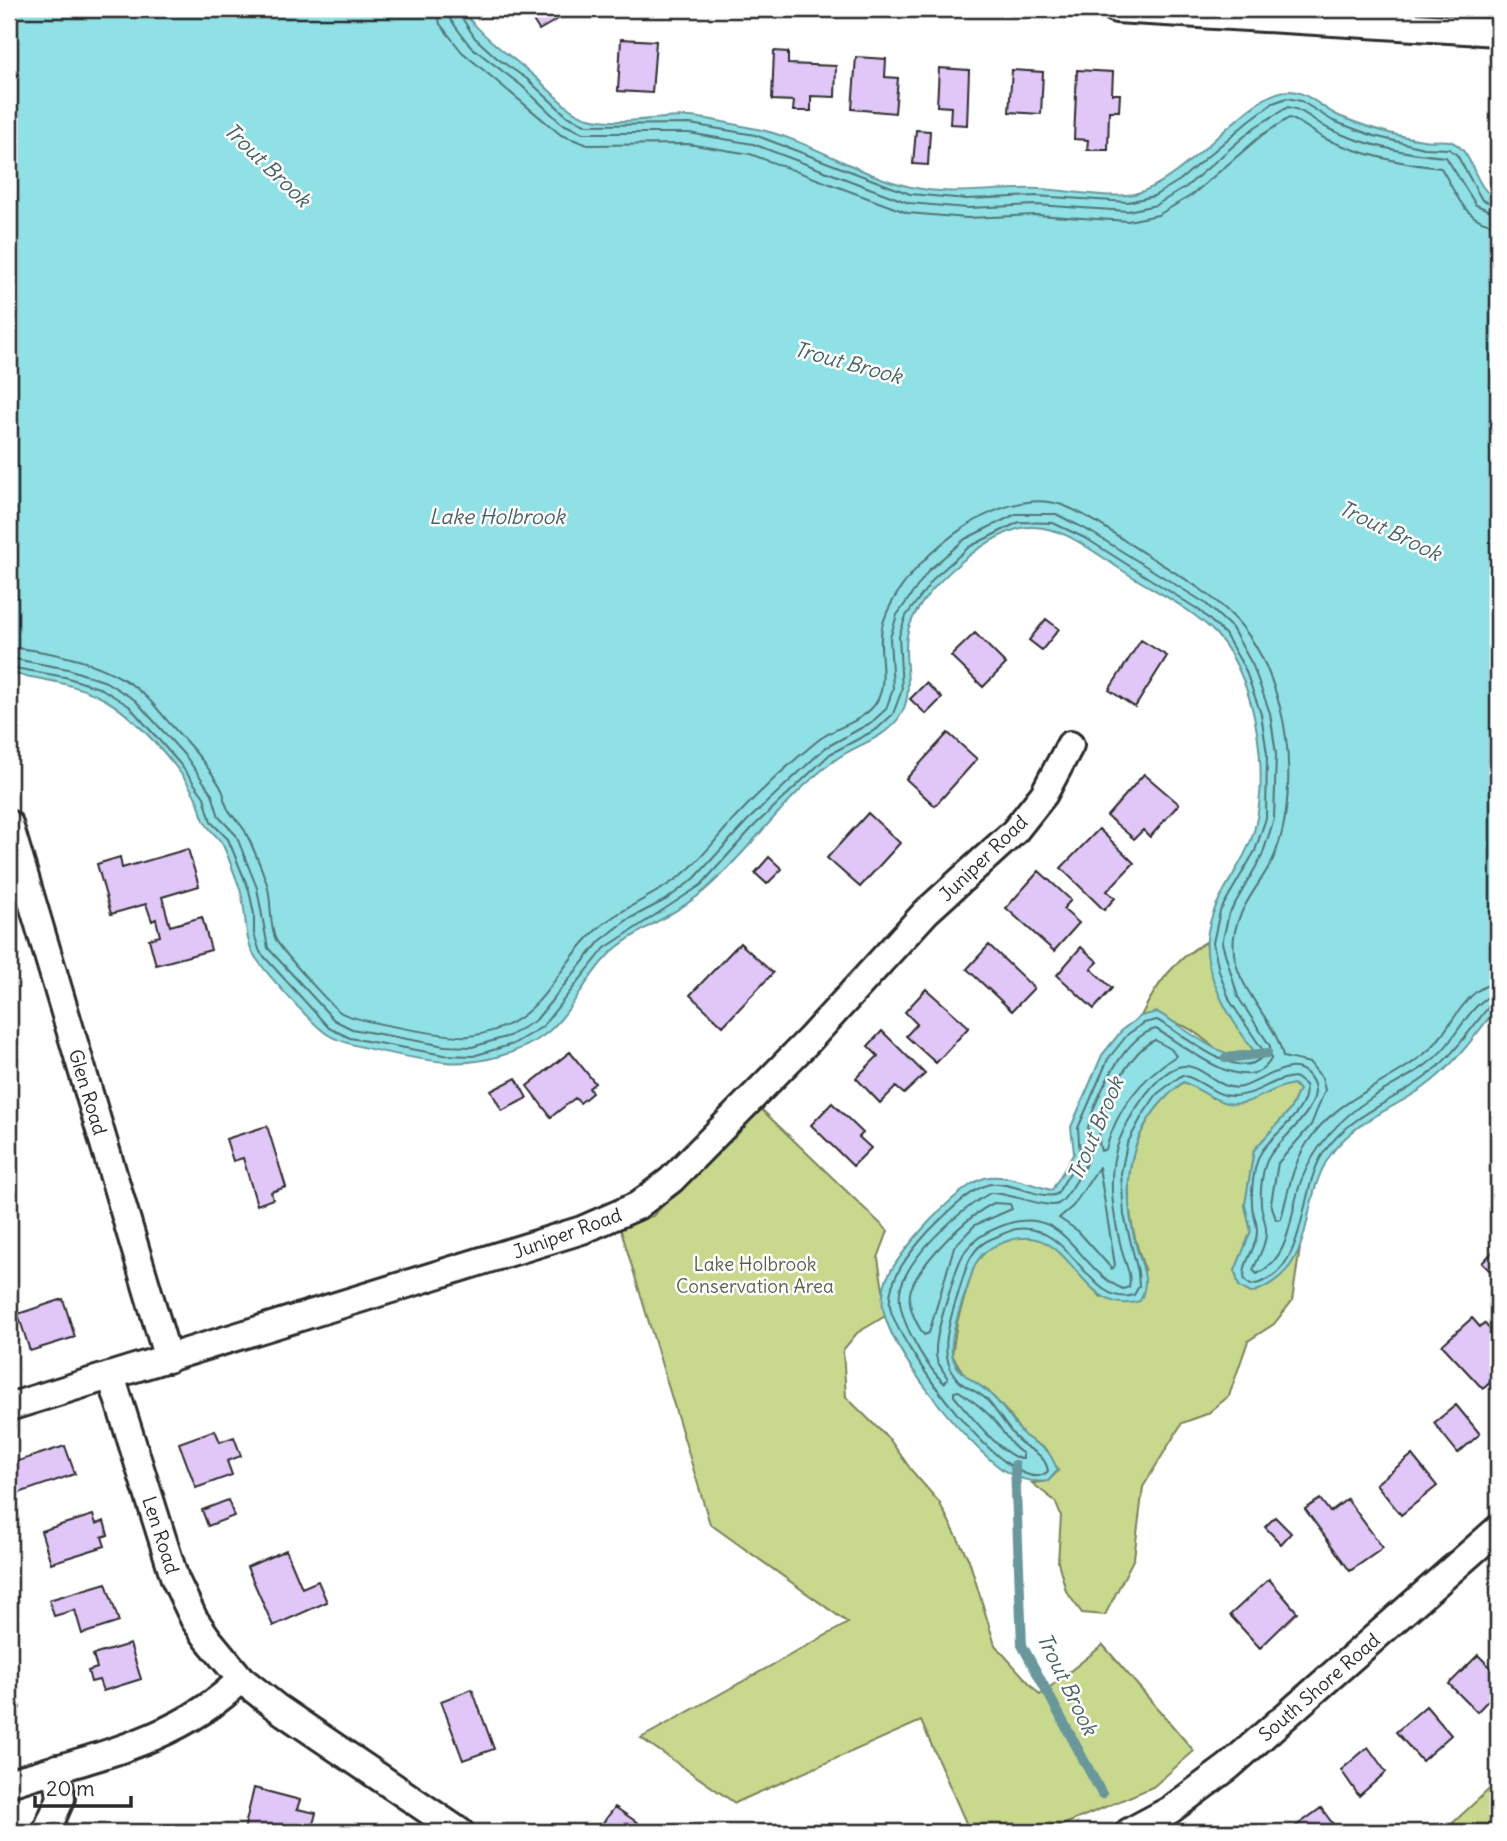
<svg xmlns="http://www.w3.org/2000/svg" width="1507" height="1841" font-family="Delius,sans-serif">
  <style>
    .green { fill: #c8d88c; stroke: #7a825c; stroke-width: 2 }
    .water { fill: #8fe1e6; stroke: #67989b; stroke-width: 2 }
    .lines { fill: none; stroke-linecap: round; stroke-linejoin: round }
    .shore { stroke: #537476; stroke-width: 2 }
    .stream { stroke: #67989b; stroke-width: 10 }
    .building { fill: #e0c7f7; stroke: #2b2b2b; stroke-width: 2 }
    .street-casing { stroke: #2b2b2b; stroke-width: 32 }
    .street { stroke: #fff; stroke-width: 26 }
    .labels { text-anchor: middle; stroke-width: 5; stroke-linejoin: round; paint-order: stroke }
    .street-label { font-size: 19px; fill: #2b2b2b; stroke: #fff }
    .park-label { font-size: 19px; fill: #5a5f48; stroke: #fff }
    .water-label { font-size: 21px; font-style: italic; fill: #496263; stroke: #fff }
  </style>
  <rect width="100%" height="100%" fill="#fff"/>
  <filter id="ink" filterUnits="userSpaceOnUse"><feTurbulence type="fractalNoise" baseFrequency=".0143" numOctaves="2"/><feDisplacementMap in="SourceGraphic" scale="14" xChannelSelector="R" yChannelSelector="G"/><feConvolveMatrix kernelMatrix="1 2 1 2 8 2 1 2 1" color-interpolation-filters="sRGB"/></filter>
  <g filter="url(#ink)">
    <path class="green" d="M1206,942C1214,982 1232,1024 1257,1055C1217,1064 1213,1040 1184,1026C1172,1021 1155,1019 1141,1016C1156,985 1175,959 1206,942Z
      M1183,1082L1202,1089L1212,1098L1268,1093L1284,1085L1294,1084L1299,1090L1290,1110L1254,1150L1245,1205L1251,1231L1235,1271L1239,1286L1251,1293C1276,1284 1288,1271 1300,1248L1292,1301L1274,1324L1248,1341L1229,1396L1207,1414L1182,1423L1143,1487L1134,1558L1105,1615L1082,1613L1066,1591L1058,1562L1061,1516L1055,1501L1032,1483L1048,1481L1058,1471L1047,1450L1023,1435L1009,1414L988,1391L965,1376L952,1355L957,1322L975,1263L989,1248L1017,1236L1039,1238L1060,1251L1101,1297L1145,1270C1119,1199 1119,1133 1183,1082Z
      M759,1107L888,1231L878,1258L887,1315L857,1333L843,1350L846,1397L890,1440L912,1471L939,1502L969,1560L995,1645L1040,1695L1103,1645L1194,1751L1153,1787L1046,1832H970L921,1721L735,1803L641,1738L848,1623L710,1524L620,1227L653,1216Z
      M1498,1781V1832H1443Z"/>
    <path class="water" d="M9,9H461C486,41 505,51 534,76C551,90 567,113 589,118C620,126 657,116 689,117C709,118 732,124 752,128C808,138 856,175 911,187C954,197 997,187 1040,189C1067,190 1108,199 1134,194C1188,181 1248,92 1287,91C1307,90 1322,109 1339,116C1366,127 1395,136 1423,140C1432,142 1444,139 1452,142C1476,153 1472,189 1498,199V1006C1475,1036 1454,1066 1423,1088C1391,1110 1352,1122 1329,1157C1297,1207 1320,1269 1251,1293L1239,1286L1235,1271L1251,1231L1245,1205L1254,1150L1290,1110L1299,1090L1294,1084C1271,1086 1252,1108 1227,1103C1211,1100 1199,1088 1183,1082C1127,1126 1119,1183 1137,1249C1143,1269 1150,1280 1140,1301C1076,1320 1073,1213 1002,1243C985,1249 976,1258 971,1276C965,1296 949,1333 952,1354C955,1373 975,1381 988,1392C1002,1404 1010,1419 1022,1433C1028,1441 1041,1444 1048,1452C1052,1457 1055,1465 1058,1470L1048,1481C1032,1483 1017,1479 1003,1470C966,1444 890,1352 883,1308C882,1301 883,1287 886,1281C895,1255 962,1179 989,1177C1011,1175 1031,1185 1052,1190L1074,1153L1071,1127L1102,1055L1123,1029L1141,1016L1157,1012C1188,1028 1221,1064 1257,1055C1234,1025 1203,978 1207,938C1211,900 1238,874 1251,840C1272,784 1258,681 1217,635C1193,609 1158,593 1128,574C1098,556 1059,520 1021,528C982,537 914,595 907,635C902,664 917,693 898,719C882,740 855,745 835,760C785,796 751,850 705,890C678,914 643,926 615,949C588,972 574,1010 547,1033C520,1054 478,1065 445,1062C421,1060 349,1047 330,1036C314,1027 267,974 256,958C242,938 248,909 239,886C234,873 229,858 223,845C218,836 208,830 204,820C201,815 200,805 197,800C182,768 133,714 102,698C74,683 40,679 9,673Z"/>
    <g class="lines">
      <path class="shore" d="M437,9L440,24L462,52L561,135L588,145L688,144L750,154L908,213L967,218L1036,215L1128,221L1158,215L1192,195L1262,135L1289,118C1303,122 1314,134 1328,140C1364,155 1402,164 1441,168C1456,192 1464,223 1498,225
        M448,9L450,19L470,46L522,86L561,123L583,133H689L753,144L909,203L967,208L1036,205L1128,211L1156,205L1186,187L1255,127L1288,107C1305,110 1316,123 1331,130C1368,146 1407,154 1446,157L1476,205L1498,214
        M456,9L475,38L498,59L527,79L567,116L587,125L690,124L755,135L910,194L967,199L1036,196L1128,202L1154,196L1180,180L1250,120L1273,103L1287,98L1301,101L1333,121L1374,136L1424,148L1449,149L1457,155L1482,200L1498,205
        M9,647C53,652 108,662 142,693C153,702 162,715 172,726C189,744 207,764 220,786C229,803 219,789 227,807C231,817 241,822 246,833C254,849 261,867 267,884C272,901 269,922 275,938C280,949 329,1004 340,1012C353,1021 452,1038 469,1036C541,1027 549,977 592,934C618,908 655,897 683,874C703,858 718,836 736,817C760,791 788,765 816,742C832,728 857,724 872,708C893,685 875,650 883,623C901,564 997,483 1062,505C1092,516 1119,538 1147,555C1219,600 1256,619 1280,707C1292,752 1292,816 1273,859C1260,885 1238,907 1234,937C1228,985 1276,1017 1283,1057L1310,1063L1322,1078L1325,1090L1311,1125L1278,1163L1271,1203L1276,1220L1281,1219C1288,1193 1292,1166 1307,1143C1337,1096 1392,1084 1431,1048C1451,1029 1467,984 1498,983
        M9,658L68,669L106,682L135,700L187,758L212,794L219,817L236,835L257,888L268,948L334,1020L352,1029L445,1046L472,1047L509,1036L536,1020L600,941L627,920L667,899L695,878L747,821L825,748L872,722L886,709L893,689L890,638L897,615L929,570L965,539L1016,514H1056L1091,532L1205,603L1232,628L1253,666L1270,713L1276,754L1274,819L1262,856L1229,914L1222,943L1238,997L1270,1046L1271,1059C1248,1102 1180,1042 1156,1029C1125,1035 1094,1099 1088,1128C1086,1136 1090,1146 1089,1154C1088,1164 1066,1200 1058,1204C1048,1209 1007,1192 990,1193C960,1210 911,1253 901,1287C893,1313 925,1365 944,1383L948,1379C945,1373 940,1367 937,1360C932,1343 946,1304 951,1287C961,1254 966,1240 999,1227C1066,1199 1075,1269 1123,1289L1129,1287C1132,1274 1125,1264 1122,1251C1113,1216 1106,1175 1119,1141C1128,1118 1154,1075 1178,1067C1202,1060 1218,1093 1242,1087C1264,1081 1297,1050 1313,1082C1325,1107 1279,1139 1269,1157C1262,1168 1260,1191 1261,1204C1261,1213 1266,1221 1266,1230C1267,1243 1258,1258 1253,1270L1257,1274C1293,1256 1289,1214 1301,1181C1315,1145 1340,1118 1373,1097C1399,1080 1427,1070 1447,1045C1459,1030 1478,995 1498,994
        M9,667L65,677L102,689L129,706L180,764L204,797L211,822L228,839L249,890L254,914V934L260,952L329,1028L350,1038L444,1055L473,1056L513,1044L542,1027L605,948L701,885L753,827L830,754L877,729L893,714L902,690L899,636L906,616L935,577L969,547L1019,522L1053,523L1087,539L1199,610L1225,634L1245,669L1261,714L1267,754L1266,818L1255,851L1220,911L1213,943L1219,971L1230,1001L1262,1049V1057C1237,1084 1181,1032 1157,1020L1144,1023L1128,1034L1108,1059L1078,1128L1080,1156L1057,1194C1044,1201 1010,1181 991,1184C973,1186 941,1219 928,1232C911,1251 887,1279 890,1306C894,1341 1015,1507 1048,1471C1045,1454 1032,1452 1020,1442C1010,1433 998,1412 987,1400C979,1392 968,1389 960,1382C935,1357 950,1320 959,1291C965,1271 969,1248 991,1239C999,1236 1008,1231 1016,1229C1073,1222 1088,1309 1134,1295L1139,1286L1138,1272L1124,1215L1121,1173L1127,1144L1142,1116L1157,1094L1182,1075C1201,1079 1214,1096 1232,1096C1255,1097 1272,1078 1295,1077L1305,1085C1311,1110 1274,1133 1262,1151C1254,1163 1251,1189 1252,1204C1252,1213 1257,1221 1257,1230C1258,1249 1240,1263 1245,1281L1251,1285C1309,1276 1297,1191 1324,1152C1348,1118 1384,1105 1417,1083C1448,1063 1468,1033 1490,1005L1498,1002
        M1155,1040L1171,1049L1176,1056C1142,1077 1116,1110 1106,1149L1101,1151C1090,1124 1128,1050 1155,1040Z
        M1099,1167L1115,1265L1112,1269L1078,1231L1059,1218L1073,1206Z
        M994,1203L1010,1204L1012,1209L975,1225L954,1247L929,1333L924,1335C916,1323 906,1304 911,1289C922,1260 967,1216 994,1203Z
        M959,1391C973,1401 987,1411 998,1425C1006,1436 1011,1446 1023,1454V1459C1004,1459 967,1411 954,1396V1392Z"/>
      <path class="stream" d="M1226,1058L1267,1053
        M1015,1465L1022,1645L1102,1794"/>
    </g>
    <path class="building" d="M526,9H570L572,11L539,30Z
      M621,39L656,41L652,93L618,91Z
      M774,51L788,52V64L836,66L835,97L811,96V111H793L794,101L772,100Z
      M856,57L886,59L885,77L898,78L895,113L852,109Z
      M939,68L969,70L967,125L950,124L951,107L937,106Z
      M1012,70L1043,72L1041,114L1009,112Z
      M1077,70L1113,72L1112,94H1120L1119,111H1109L1108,150H1087L1088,140L1074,139Z
      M916,130L930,131L928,165L913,164Z
      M1046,619L1059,629L1042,650L1029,640Z
      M975,633L1006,664L983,687L951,656Z
      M1141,640L1167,656L1135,707L1109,690Z
      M926,683L942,698L926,714L910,699Z
      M948,733L977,759L935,806L906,779Z
      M1144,774L1179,804L1150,837L1143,830L1134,839L1107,816Z
      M868,813L900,843L860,887L827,858Z
      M1099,829L1134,863L1107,891L1115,898L1104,910L1061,868Z
      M188,849L199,886L162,897L170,926L202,917L211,950L156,965L149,939L160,936L156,919L152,921L146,904L111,914L97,864L120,857L122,868Z
      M769,857L782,869L767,884L755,873Z
      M1039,871L1071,900L1063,909L1079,923L1054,951L1006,908Z
      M740,943L773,973L723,1026L690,995Z
      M989,945L1034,988L1012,1011L967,969Z
      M1081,947L1098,962L1091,969L1112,988L1094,1009L1057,975Z
      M926,989L969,1027L936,1063L906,1036L917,1024L905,1012Z
      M882,1031L925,1074L904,1094L896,1087L880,1103L856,1078L878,1056L868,1046Z
      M570,1052L595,1083L589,1088L592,1093L580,1103L575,1098L551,1117L527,1086Z
      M516,1078L527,1098L502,1111L491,1091Z
      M832,1103L863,1133L859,1137L871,1148L853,1166L811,1125Z
      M267,1126L286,1187L271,1192L273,1199L257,1205L243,1158L233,1161L226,1139Z
      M1498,1246V1279L1482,1263Z
      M63,1299L75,1337L30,1351L18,1314Z
      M1472,1318L1480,1327L1484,1323L1498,1338V1375L1483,1389L1442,1345Z
      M1456,1405L1480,1434L1458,1453L1434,1423Z
      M215,1430L220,1442L234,1437L241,1456L227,1461L232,1475L196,1488L179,1443Z
      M65,1446L75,1474L16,1494L9,1464Z
      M1412,1455L1437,1486L1401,1515L1376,1484Z
      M1320,1499L1330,1512L1347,1499L1383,1548L1350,1571L1305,1509Z
      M228,1500L234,1516L208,1526L202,1510Z
      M93,1515L96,1524L104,1521L108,1535L102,1537L105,1546L51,1563L41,1531Z
      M1275,1517L1291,1533L1281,1544L1265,1527Z
      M286,1550L302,1588L318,1581L327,1602L273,1626L247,1567Z
      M1269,1579L1297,1612L1260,1648L1230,1615Z
      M106,1583L119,1622L82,1634L75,1610L54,1616L49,1600Z
      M130,1644L141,1679L103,1691L99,1680L91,1682L88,1671L97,1668L93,1655Z
      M1478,1655L1498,1675V1690L1477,1712L1449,1684Z
      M14,1686L20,1708L9,1711V1688Z
      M472,1689L494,1749L463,1760L441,1701Z
      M1426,1706L1451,1735L1422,1761L1396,1732Z
      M1368,1747L1386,1772L1359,1796L1341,1770Z
      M254,1788L300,1800L297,1809L316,1813L311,1832L244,1830Z
      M615,1807L651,1832H596Z
      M1321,1808L1339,1832H1288Z"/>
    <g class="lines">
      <defs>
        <path id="street" d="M1116,9L1498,32
          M9,824L168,1359
          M111,1376L175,1579L194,1619L208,1639L241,1679L276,1707L460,1832
          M9,1407L582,1230L637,1206L671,1180L809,1040L926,912L1014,832L1044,794L1070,745
          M9,1783C89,1758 181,1741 241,1679
          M46,1832L61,1798L57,1768
          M1129,1832L1170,1810L1228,1767L1498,1529"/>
      </defs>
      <use href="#street" class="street-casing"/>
      <use href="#street" class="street"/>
    </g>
  </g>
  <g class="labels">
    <g class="street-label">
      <text transform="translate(983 858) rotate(-44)" y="7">Juniper Road</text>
      <text transform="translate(88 1092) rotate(73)" y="7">Glen Road</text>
      <text transform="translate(567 1233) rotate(-20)" y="7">Juniper Road</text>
      <text transform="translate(161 1535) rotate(72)" y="7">Len Road</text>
      <text transform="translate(1319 1687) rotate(-41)" y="7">South Shore Road</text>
    </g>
    <g class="park-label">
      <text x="755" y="1271">Lake Holbrook<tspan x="755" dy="22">Conservation Area</tspan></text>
    </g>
    <g class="water-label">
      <text transform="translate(267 165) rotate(44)" y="7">Trout Brook</text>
      <text transform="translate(848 363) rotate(15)" y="7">Trout Brook</text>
      <text x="497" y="524">Lake Holbrook</text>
      <text transform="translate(1390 531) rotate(26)" y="7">Trout Brook</text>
      <text transform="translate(1096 1129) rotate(-67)" y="7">Trout Brook</text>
      <text transform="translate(1067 1684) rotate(64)" y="7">Trout Brook</text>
    </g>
  </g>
  <rect width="1507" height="1841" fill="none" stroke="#fff" stroke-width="35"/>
  <rect x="18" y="18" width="1472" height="1806" fill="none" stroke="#2b2b2b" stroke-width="2.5" filter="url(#ink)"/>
  <path d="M35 1796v10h96v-10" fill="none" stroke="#2b2b2b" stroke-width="3.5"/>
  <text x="46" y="1796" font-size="21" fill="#2b2b2b" stroke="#ffffff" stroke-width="5" paint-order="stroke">20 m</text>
</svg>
